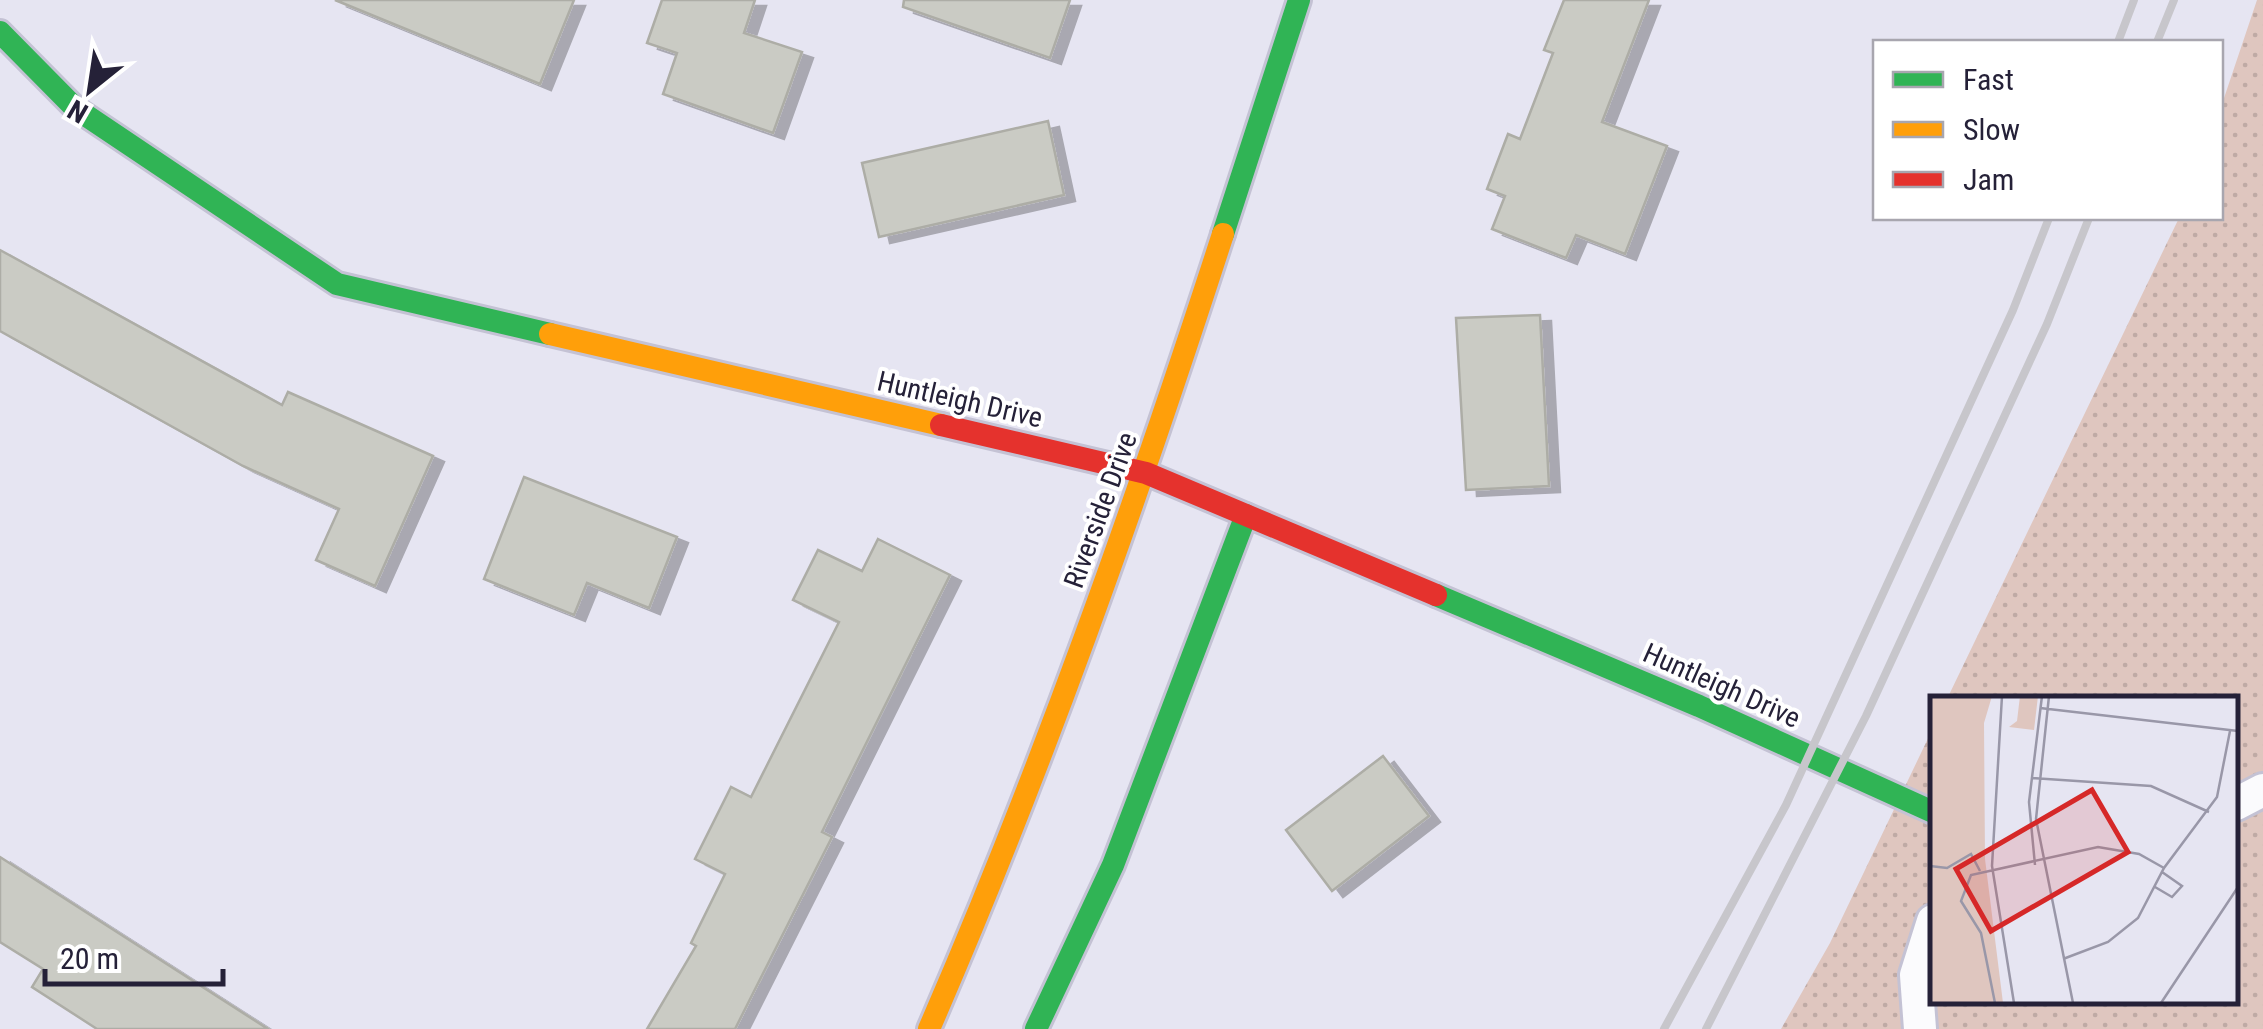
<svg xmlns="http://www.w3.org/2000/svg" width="2263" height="1029" font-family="'Roboto Condensed',sans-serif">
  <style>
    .grass { fill: url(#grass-dots) }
    .building { fill: #cacbc4; stroke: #adada6; stroke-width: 2.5; filter: url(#shadow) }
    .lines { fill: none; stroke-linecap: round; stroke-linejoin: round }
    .lane-casing { stroke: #c4c2d4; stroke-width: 38 }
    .fast-casing { stroke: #c4c2d4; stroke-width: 28 }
    .slow-casing { stroke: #c4c2d4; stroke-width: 28 }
    .jam-casing { stroke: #c4c2d4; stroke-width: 28 }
    .lane { stroke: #fbfbfd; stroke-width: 32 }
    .fast { stroke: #30b455; stroke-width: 22 }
    .slow { stroke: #ff9f0a; stroke-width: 22 }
    .jam { stroke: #e5322d; stroke-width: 22 }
    .rail { stroke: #c7c6cb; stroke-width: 8 }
    .labels { text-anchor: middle; stroke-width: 8; stroke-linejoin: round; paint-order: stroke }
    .street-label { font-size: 28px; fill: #252138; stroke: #fff }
    .inset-road { fill: none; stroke: #9997a8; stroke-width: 2.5 }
    .view { fill: #d62828; fill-opacity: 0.15; stroke: #d62828; stroke-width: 5 }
    .inset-edge { fill: none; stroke: #252138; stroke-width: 5 }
  </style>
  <defs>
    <pattern id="grass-dots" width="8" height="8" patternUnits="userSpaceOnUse" patternTransform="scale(2.5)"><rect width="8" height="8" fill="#dfc6bf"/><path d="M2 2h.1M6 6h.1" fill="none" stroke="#bfaaa5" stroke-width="1.8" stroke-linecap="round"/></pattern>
    <filter id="shadow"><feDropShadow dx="11" dy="6" stdDeviation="0" flood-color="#0004"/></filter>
  </defs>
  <rect width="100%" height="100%" fill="#e6e5f2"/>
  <path class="grass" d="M2257,0H2263V1029H1781L1830,943L1933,728V1002H2236V699H1947L2179,218H2220L2221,107Z"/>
  <path class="building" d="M335,0H574L540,84Z
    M662,0H755L744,33L802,52L773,133L663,94L677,53L647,43Z
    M904,0H1070L1050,58L903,7Z
    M1564,0H1649L1602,122L1667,146L1625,254L1576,235L1566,258L1492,229L1505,196L1487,189L1508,134L1520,139L1553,53L1544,50Z
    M1048,121L1064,195L879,237L862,163Z
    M0,250L282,405L288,392L433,456L375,586L316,560L339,509L243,466L0,331Z
    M1540,315L1549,486L1466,490L1456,318Z
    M524,477L677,537L649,608L587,583L574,615L484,579Z
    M878,539L950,575L822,832L832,837L735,1029H647L696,946L691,943L725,874L695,859L731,787L751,797L839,622L793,600L818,550L862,571Z
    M1383,756L1429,816L1332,891L1286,830Z
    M0,857L268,1029H97L32,987L43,969L0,942Z"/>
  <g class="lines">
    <defs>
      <path id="lane" d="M2236,804L2263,790
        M1920,1029L1916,975L1933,921"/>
      <path id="fast" d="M0,32L75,108L337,284L550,334
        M1223,234L1299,0
        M1436,595L1699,706L1933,812
        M1036,1029L1113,865L1246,515"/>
      <path id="slow" d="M550,334L941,425
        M929,1029C1042,769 1136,503 1223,234"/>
      <path id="jam" d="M941,425L1146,473L1436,595"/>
    </defs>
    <use href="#lane" class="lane-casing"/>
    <use href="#fast" class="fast-casing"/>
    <use href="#slow" class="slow-casing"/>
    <use href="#jam" class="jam-casing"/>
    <use href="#lane" class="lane"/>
    <use href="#fast" class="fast"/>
    <use href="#slow" class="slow"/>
    <use href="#jam" class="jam"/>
    <path class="rail" d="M2118,42L2134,0
      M2157,42L2174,0
      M1664,1029L1786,805L2013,310L2049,218
      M1706,1029L1866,716L2047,324L2089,218"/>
  </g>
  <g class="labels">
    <g class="street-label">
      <text transform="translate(960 399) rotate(13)" y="10">Huntleigh Drive</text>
      <text transform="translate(1100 510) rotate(-70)" y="10">Riverside Drive</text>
      <text transform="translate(1722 685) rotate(24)" y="10">Huntleigh Drive</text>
    </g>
  </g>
  <g transform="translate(1930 696)">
    <rect width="308" height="308" fill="#e6e5f2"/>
    <path d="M62,0L54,27L55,163L73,307H0V1ZM90,0H108L104,34L79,31L87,25Z" fill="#dfc6bf"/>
    <path class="inset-road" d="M72,0L62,170L84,307M119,0L106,123L143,307M110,12L308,35M101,82L221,90L279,116M105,169L99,106L112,0M0,170L17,172L41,158L50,175M225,191L242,201L252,190L232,176M133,263L178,246L208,222L234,172L287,101L300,35M65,307L51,237L31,205L41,179L168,151L209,158L234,172M231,307L308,191"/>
    <path class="view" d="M162,94L198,156L61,235L26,173Z"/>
    <rect width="308" height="308" class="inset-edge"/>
  </g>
  <rect x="1873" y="40" width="350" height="180" fill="#ffffff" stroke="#a8a6af" stroke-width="2.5"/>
  <rect x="1893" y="72" width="50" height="15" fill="#30b455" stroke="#a8a6af" stroke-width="2.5"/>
  <text x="1963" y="90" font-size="30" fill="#252138">Fast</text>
  <rect x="1893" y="122" width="50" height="15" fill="#ff9f0a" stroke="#a8a6af" stroke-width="2.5"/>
  <text x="1963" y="140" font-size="30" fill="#252138">Slow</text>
  <rect x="1893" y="172" width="50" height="15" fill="#e5322d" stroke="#a8a6af" stroke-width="2.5"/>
  <text x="1963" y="190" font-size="30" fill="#252138">Jam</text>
  <g transform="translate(90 90) rotate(210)" stroke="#ffffff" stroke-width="8" paint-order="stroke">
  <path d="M0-8L18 38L0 25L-18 38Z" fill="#252138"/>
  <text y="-15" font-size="28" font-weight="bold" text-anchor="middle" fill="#252138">N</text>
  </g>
  <path d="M45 969v15h178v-15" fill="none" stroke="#252138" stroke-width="5"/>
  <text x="60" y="969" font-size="30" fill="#252138" stroke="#ffffff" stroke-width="8" paint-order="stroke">20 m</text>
</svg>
